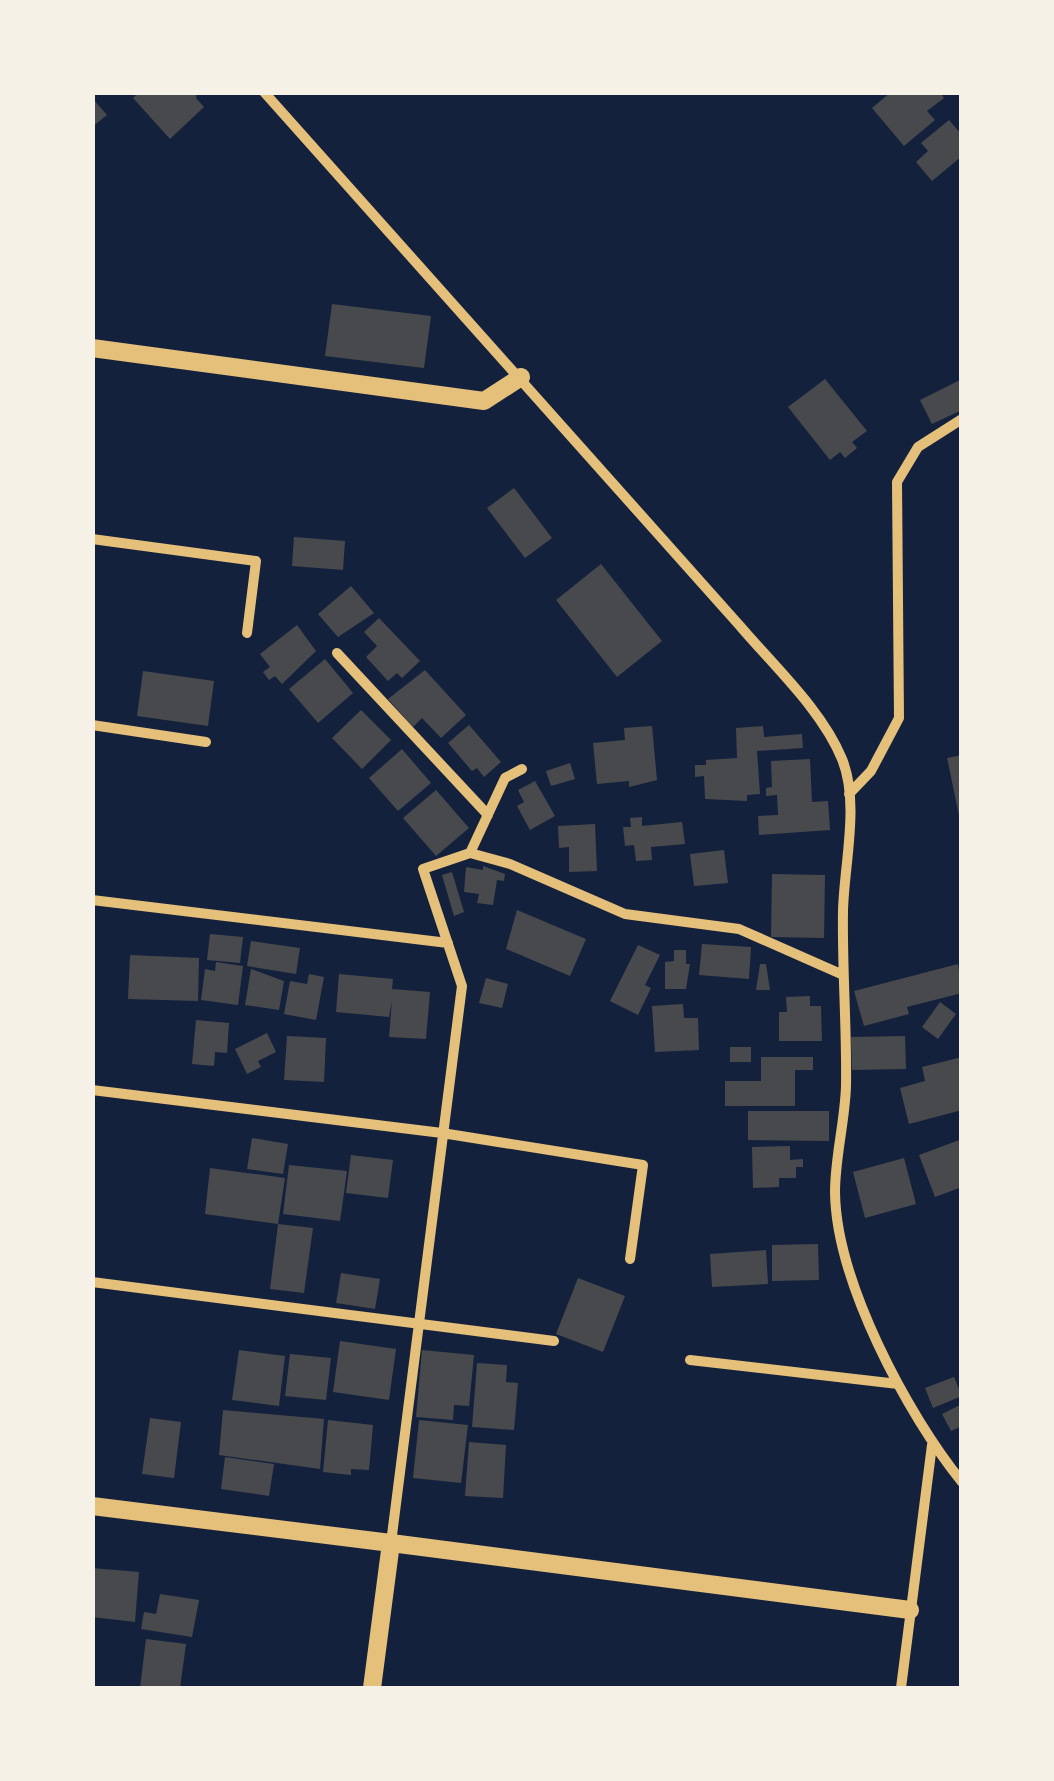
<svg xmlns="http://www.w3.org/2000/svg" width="1054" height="1781" font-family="Ubuntu,sans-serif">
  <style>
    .building { fill: #48494c }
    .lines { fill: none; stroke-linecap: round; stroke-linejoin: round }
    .minor { stroke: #e5c07b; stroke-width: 10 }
    .tertiary { stroke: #e5c07b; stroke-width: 18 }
  </style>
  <rect width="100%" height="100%" fill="#14213d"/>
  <path class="building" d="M139,92H197L196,98L204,107L170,139L133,98Z
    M891,92H940L944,98L927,111L935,120L904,146L872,108Z
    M92,98L107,115L92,127Z
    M949,120L962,135V156L932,181L916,162L928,151L921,143Z
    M332,304L431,316L424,368L325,356Z
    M825,379L867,431L852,442L857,448L845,458L840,452L830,460L788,407Z
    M962,379V410L932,424L920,400Z
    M514,488L552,538L525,558L487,508Z
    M294,537L345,541L343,570L292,566Z
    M601,564L662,641L617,677L556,600Z
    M351,586L374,613L338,637L318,614Z
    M379,618L420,661L402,678L397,673L388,681L366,657L377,646L364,632Z
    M297,625L316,651L282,684L275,676L269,680L263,672L270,667L260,654Z
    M325,659L353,693L318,723L289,689Z
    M425,670L466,715L441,738L422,718L413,727L388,699Z
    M143,671L214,681L208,726L137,716Z
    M361,710L391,740L362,769L332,738Z
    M469,725L501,762L484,777L477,768L472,771L448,743Z
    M652,726L657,780L629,787V781L597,784L593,743L625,740L624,728Z
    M763,726L764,737L802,734L803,748L757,751L760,794L747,795V801L705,799L704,776L695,777V765H706V760L737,758L736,728Z
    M402,749L431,783L398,811L369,778Z
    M962,755V820H960L947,758Z
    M810,759L812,802L828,801L830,830L759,835L758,816L778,815L777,795L766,796V788L772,787L771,761Z
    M570,763L575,779L551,786L546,771Z
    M535,781L555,816L530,830L517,806L524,802L518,790Z
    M436,790L469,828L436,856L403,818Z
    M642,817V826L682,822L685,844L651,847L652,860L636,861L634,845L625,846L623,827H631L630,818Z
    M595,824L597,871L569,872V847L559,848L558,826Z
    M724,850L728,883L694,886L690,854Z
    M483,866L505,874L504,881L497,880L493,905L477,903L479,894L464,892L466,867L483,870Z
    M452,872L464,912L454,916L442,875Z
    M772,874L825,875L824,938L771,937Z
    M517,910L586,939L570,976L506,949Z
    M210,934L243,937L240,963L207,960Z
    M251,941L300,948L296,974L247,966Z
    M702,944L751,947L749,979L699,975Z
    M638,945L660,955L645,985L651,988L638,1015L610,1001Z
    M674,950H686V964H690L686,989H665V962L674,961Z
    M130,955L199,958L198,1001L128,999Z
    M216,962L243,966L238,1005L201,1000L205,969L215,971Z
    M760,964H766L770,990H756Z
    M958,964L962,993L907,1007L909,1014L864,1026L854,991Z
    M251,969L284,981L279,1010L245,1005Z
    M309,974L324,977L316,1020L284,1014L290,981L307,984Z
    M339,974L393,979L392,989L430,992L426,1039L389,1037L392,1001L389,1017L336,1012Z
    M486,978L508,984L502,1008L479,1003Z
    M810,996V1006H821L822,1041H779V1012H787L786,997Z
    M940,1002L956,1014L938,1039L922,1027Z
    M683,1004L684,1018H698L699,1050L655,1052L652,1006Z
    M196,1020L229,1023L227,1053L215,1052L214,1066L192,1064Z
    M267,1033L276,1052L258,1061L261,1067L247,1074L235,1049Z
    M287,1036L326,1038L324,1082L284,1080Z
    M905,1036L906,1069L852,1070L851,1037Z
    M730,1047H751V1062H730Z
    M761,1057H813V1070H795V1106H725V1081H761Z
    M962,1057V1110L909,1124L900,1088L925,1081L922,1067Z
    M748,1111H829V1141L748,1140Z
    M252,1138L288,1144L283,1174L247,1169Z
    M962,1139V1187L935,1197L919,1155Z
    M790,1146V1160L803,1159V1167H796V1178H779V1187L753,1188L752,1147Z
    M351,1155L393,1160L388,1198L346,1193Z
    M904,1158L916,1204L865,1218L853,1172Z
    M289,1165L347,1171L340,1221L283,1214Z
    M210,1168L285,1178L278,1224L313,1228L304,1293L270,1289L278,1224L205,1214Z
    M818,1244L819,1280L772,1281V1245Z
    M766,1250L768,1284L712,1287L710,1254Z
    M341,1273L380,1279L375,1309L336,1303Z
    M578,1278L625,1296L603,1352L556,1334Z
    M340,1341L396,1349L389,1400L333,1392Z
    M239,1350L285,1356L279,1406L232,1400Z
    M422,1350L474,1355L469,1406L454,1405L453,1420L416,1417Z
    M290,1354L331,1358L326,1400L285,1396Z
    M477,1363L507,1365L506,1382L518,1383L514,1430L472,1427Z
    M954,1377L962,1396L933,1408L925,1388Z
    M962,1404V1426L951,1431L942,1414Z
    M223,1410L324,1419L320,1469L219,1455Z
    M150,1418L181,1422L174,1478L142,1474Z
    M328,1420L373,1425L369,1470L351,1469V1475L323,1472Z
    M419,1420L468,1425L461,1483L413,1478Z
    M469,1442L506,1445L503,1498L465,1496Z
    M225,1457L274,1464L269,1496L221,1489Z
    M92,1568L139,1572L135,1622L92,1617Z
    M160,1594L199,1600L192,1637L141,1629L144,1612L156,1614Z
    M146,1639L186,1644L180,1688H140Z"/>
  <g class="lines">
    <path class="minor" d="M264,92L740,626C774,666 822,710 842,759C860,803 844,865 843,911C842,969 847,1028 846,1086C845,1121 835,1157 835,1192C836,1281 907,1414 962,1482
      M92,539L256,561L247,633
      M337,653L488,815
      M92,725L206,742
      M849,794L871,771L899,718L897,482L918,447L962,419
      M470,853L510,864L625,914L739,929L841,974
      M92,900L448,943
      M92,1090L442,1133L643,1165L630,1259
      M92,1282L554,1341
      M690,1360L898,1384
      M391,1543L462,986L423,869L470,853L505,778L522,769
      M901,1688L932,1445"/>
    <path class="tertiary" d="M92,348L484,401L521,377
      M92,1506L391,1543L372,1688
      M391,1543L910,1610"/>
  </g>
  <rect width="1054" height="1781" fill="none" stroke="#f6f1e7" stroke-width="190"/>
</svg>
